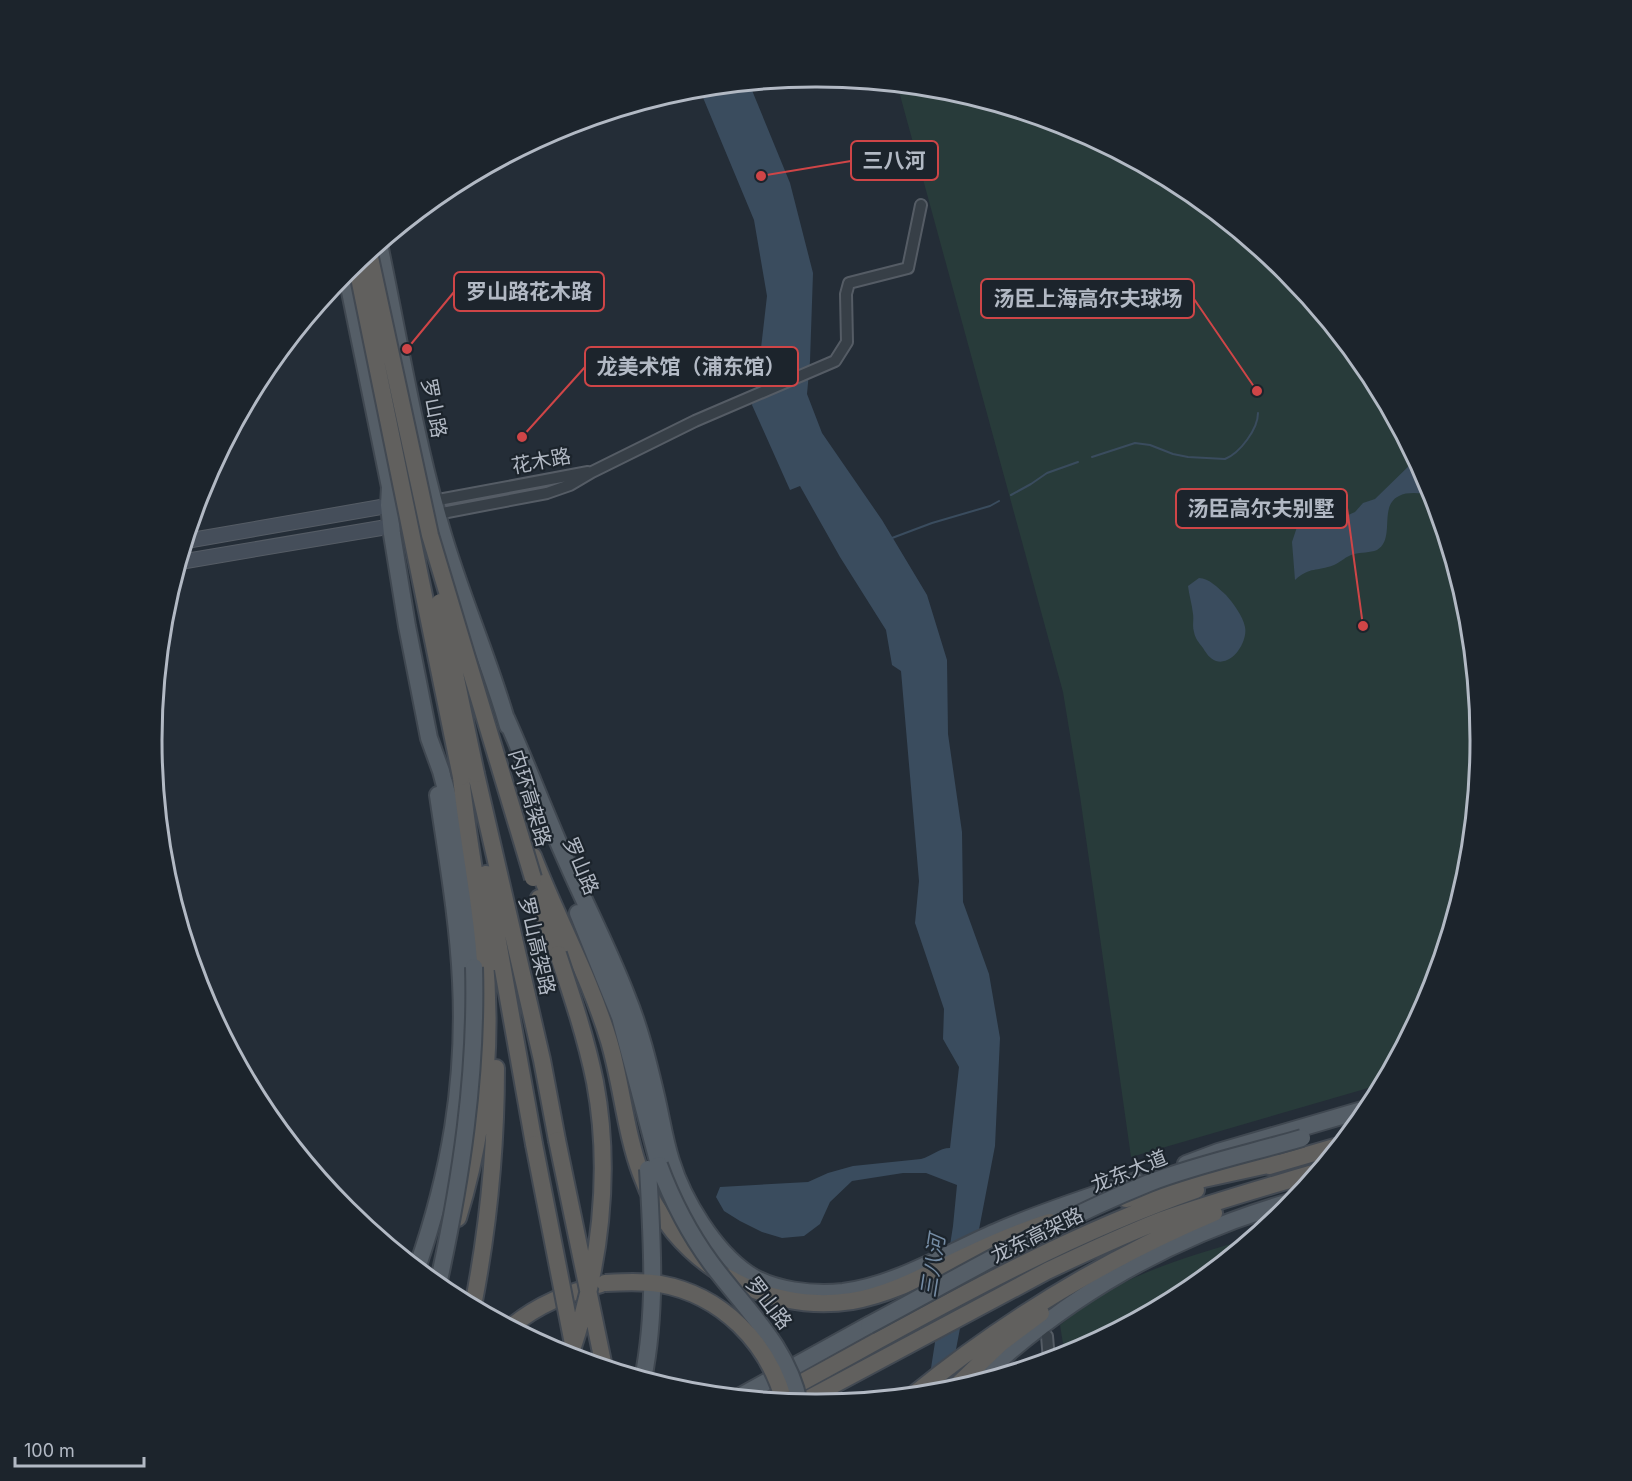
<svg xmlns="http://www.w3.org/2000/svg" width="1632" height="1481" font-family="Inter,'Noto Sans SC',sans-serif">
  <style>
    .green { fill: #283b3a }
    .water { fill: #3a4c5e }
    .lines { fill: none; stroke-linecap: round; stroke-linejoin: round }
    .stream { stroke: #3a4c5e; stroke-width: 2 }
    .minor-casing { stroke: #555c65; stroke-width: 14 }
    .secondary-casing { stroke: #555c65; stroke-width: 16 }
    .primary-casing { stroke: #404851; stroke-width: 20 }
    .trunk-casing { stroke: #424952; stroke-width: 20 }
    .minor { stroke: #373f47; stroke-width: 10 }
    .secondary { stroke: #454e5a; stroke-width: 14 }
    .primary { stroke: #555e67; stroke-width: 16 }
    .trunk { stroke: #61605e; stroke-width: 16 }
    .primary-bridge-casing { stroke: #404851; stroke-width: 20; stroke-linecap: butt }
    .trunk-bridge-casing { stroke: #424952; stroke-width: 20; stroke-linecap: butt }
    .primary-bridge { stroke: #555e67; stroke-width: 16 }
    .trunk-bridge { stroke: #61605e; stroke-width: 16 }
    .labels { text-anchor: middle; stroke-width: 4.5; stroke-linejoin: round; paint-order: stroke }
    .street-label { font-size: 20px; fill: #b2b9c4; stroke: #1c242c }
    .water-label { font-size: 21px; font-style: italic; fill: #758ca4; stroke: #1c242c }
    .rim { fill: none; stroke: #b2b9c4; stroke-width: 3 }
    .leader { fill: none; stroke: #cf4547; stroke-width: 2 }
    .callout-dot { fill: #cf4547; stroke: #1c242c; stroke-width: 2 }
    .callout { fill: #1c242c; stroke: #cf4547; stroke-width: 2 }
    .callout-label { font-size: 21px; text-anchor: middle; font-weight: bold; fill: #b2b9c4 }
  </style>
  <rect width="100%" height="100%" fill="#242d37"/>
  <path class="green" d="M897,84L946,89L1070,127L1185,189L1286,271L1368,372L1430,487L1467,611L1480,741L1467,870L1429,995L1382,1084L1131,1157L1080,796L1063,692Z
    M1252,1238L1185,1293L1065,1356L1060,1325C1078,1311 1097,1297 1117,1286C1160,1264 1206,1251 1252,1238Z"/>
  <path class="water" d="M749,83L790,183L813,273L810,361L807,394L822,433L882,520L927,595L947,660L948,734L962,832L963,902L989,974L1000,1038L995,1146L948,1391L945,1392L927,1394L953,1226L957,1185L926,1173H903L852,1181L830,1202L820,1224L804,1236L782,1238L762,1232L740,1221L724,1211L716,1197L720,1187L808,1182L828,1173L853,1166L921,1159C932,1156 939,1148 950,1148L959,1067L943,1039L944,1009L915,923L919,881L901,671L892,665L886,630L840,557L800,486L790,490L752,405L757,383L767,296L754,220L699,88Z
    M1415,460L1432,494C1422,494 1408,491 1399,496C1378,506 1396,539 1377,550C1370,553 1361,552 1354,554C1346,556 1341,562 1334,565C1316,572 1311,566 1295,580L1292,542L1297,527L1312,518L1346,516L1355,512L1363,503L1375,499Z
    M1199,578C1209,578 1218,588 1226,595C1233,603 1243,616 1245,627C1248,641 1233,666 1216,661C1210,659 1206,653 1203,648C1199,643 1195,638 1194,632C1192,626 1194,620 1193,614C1192,604 1189,595 1188,586Z"/>
  <g class="lines">
    <path class="stream" d="M1092,457L1135,443L1150,445L1173,454L1188,457L1225,459C1240,453 1258,429 1258,413
      M1011,495L1031,484L1047,473L1078,462
      M892,538L932,523L990,506L999,501"/>
    <defs>
      <path id="minor" d="M433,501L588,472
        M437,514L547,493L570,485L592,472L695,421L835,361L847,342L846,294L849,283L908,268L921,205
        M1047,1336L1049,1360"/>
      <path id="secondary" d="M186,541L398,504
        M180,562L381,528L399,523"/>
      <path id="primary" d="M379,244C399,339 414,436 441,528C460,595 489,659 508,726
        M346,272L390,487L389,505L392,534L407,626L429,738L441,771L454,820L465,886L474,967
        M506,718C527,765 545,813 566,860C586,906 609,950 627,997C640,1029 648,1062 656,1096C661,1117 664,1139 671,1161C683,1200 714,1251 748,1274C773,1291 813,1295 843,1292C897,1285 947,1253 996,1232C1041,1212 1089,1197 1136,1181
        M578,913L620,1017L659,1165
        M1186,1164L1218,1152L1369,1108
        M417,1268C450,1173 466,1082 461,981C458,918 447,857 438,795
        M976,1382C1066,1296 1173,1235 1293,1201
        M739,1397L869,1325"/>
      <path id="trunk" d="M476,774L542,1060L557,1140
        M533,856C557,918 590,978 609,1041C622,1085 625,1131 641,1174C671,1260 761,1315 852,1301C893,1294 929,1273 966,1256C993,1243 1021,1231 1050,1222
        M486,874L534,1144
        M539,898L558,954
        M495,927V962
        M1269,1166L1338,1146
        M1126,1199L1190,1182L1277,1163
        M458,1218C485,1131 493,1040 484,949C479,891 467,835 461,777
        M473,1306C488,1229 496,1148 496,1068
        M511,1327C538,1304 568,1293 601,1284
        M952,1390L1001,1343L1041,1313
        M913,1395C1006,1319 1103,1260 1214,1213
        M769,1400C909,1325 1046,1242 1196,1190
        M800,1403L1047,1271C1085,1253 1123,1235 1162,1220C1213,1202 1265,1187 1317,1172"/>
    </defs>
    <use href="#minor" class="minor-casing"/>
    <use href="#secondary" class="secondary-casing"/>
    <use href="#primary" class="primary-casing"/>
    <use href="#trunk" class="trunk-casing"/>
    <use href="#minor" class="minor"/>
    <use href="#secondary" class="secondary"/>
    <use href="#primary" class="primary"/>
    <use href="#trunk" class="trunk"/>
    <defs>
      <path id="primary-bridge" d="M659,1165C672,1200 689,1233 711,1263C744,1308 788,1346 799,1403
        M438,1285C461,1180 477,1075 474,967
        M869,1325C961,1276 1052,1222 1149,1183C1198,1164 1251,1153 1302,1138
        M643,1379C657,1310 652,1239 648,1169"/>
      <path id="trunk-bridge" d="M369,253L430,535L533,878
        M356,263L461,777
        M440,602L476,774
        M558,954C572,996 586,1038 595,1082C612,1173 600,1269 570,1356
        M557,1140L604,1367
        M534,1144L573,1344
        M605,1283C624,1282 642,1281 660,1284C722,1295 768,1343 784,1401"/>
    </defs>
    <use href="#primary-bridge" class="primary-bridge-casing"/>
    <use href="#trunk-bridge" class="trunk-bridge-casing"/>
    <use href="#primary-bridge" class="primary-bridge"/>
    <use href="#trunk-bridge" class="trunk-bridge"/>
  </g>
  <g class="labels">
    <g class="street-label">
      <text transform="translate(434 408) rotate(79)" y="7">罗山路</text>
      <text transform="translate(541 461) rotate(-11)" y="7">花木路</text>
      <text transform="translate(530 798) rotate(73)" y="7">内环高架路</text>
      <text transform="translate(581 866) rotate(67)" y="7">罗山路</text>
      <text transform="translate(537 946) rotate(77)" y="7">罗山高架路</text>
      <text transform="translate(1129 1171) rotate(-22)" y="7">龙东大道</text>
      <text transform="translate(1037 1235) rotate(-26)" y="7">龙东高架路</text>
      <text transform="translate(769 1303) rotate(52)" y="7">罗山路</text>
    </g>
    <g class="water-label">
      <text transform="translate(933 1266) rotate(-81)" y="7">三八河</text>
    </g>
  </g>
  <path d="M0 0H1632V1481H0ZM815 87H817A653 653 0 0 1 1470 740V741A653 653 0 0 1 817 1394H815A653 653 0 0 1 162 741V740A653 653 0 0 1 815 87Z" fill="#1c242c" fill-rule="evenodd"/>
  <path class="rim" d="M815 87H817A653 653 0 0 1 1470 740V741A653 653 0 0 1 817 1394H815A653 653 0 0 1 162 741V740A653 653 0 0 1 815 87Z"/>
  <path class="leader" d="M761 176L851 161M407 349L454 292M1257 391L1194 299M522 437L585 367M1363 626L1347 508"/>
  <g class="callout-dot">
    <circle cx="761" cy="176" r="6"/>
    <circle cx="407" cy="349" r="6"/>
    <circle cx="1257" cy="391" r="6"/>
    <circle cx="522" cy="437" r="6"/>
    <circle cx="1363" cy="626" r="6"/>
  </g>
  <g class="callout">
    <rect x="851" y="141" width="87" height="39" rx="6"/>
    <rect x="454" y="272" width="150" height="39" rx="6"/>
    <rect x="981" y="279" width="213" height="39" rx="6"/>
    <rect x="585" y="347" width="213" height="39" rx="6"/>
    <rect x="1176" y="489" width="171" height="39" rx="6"/>
  </g>
  <g class="callout-label">
    <text x="894" y="168">三八河</text>
    <text x="529" y="299">罗山路花木路</text>
    <text x="1088" y="306">汤臣上海高尔夫球场</text>
    <text x="691" y="374">龙美术馆（浦东馆）</text>
    <text x="1261" y="516">汤臣高尔夫别墅</text>
  </g>
  <path d="M15 1457v9h129v-9" fill="none" stroke="#b2b9c4" stroke-width="3"/>
  <text x="24" y="1457" font-size="18" fill="#b2b9c4" stroke="#1c242c" stroke-width="4.5" paint-order="stroke">100 m</text>
</svg>
